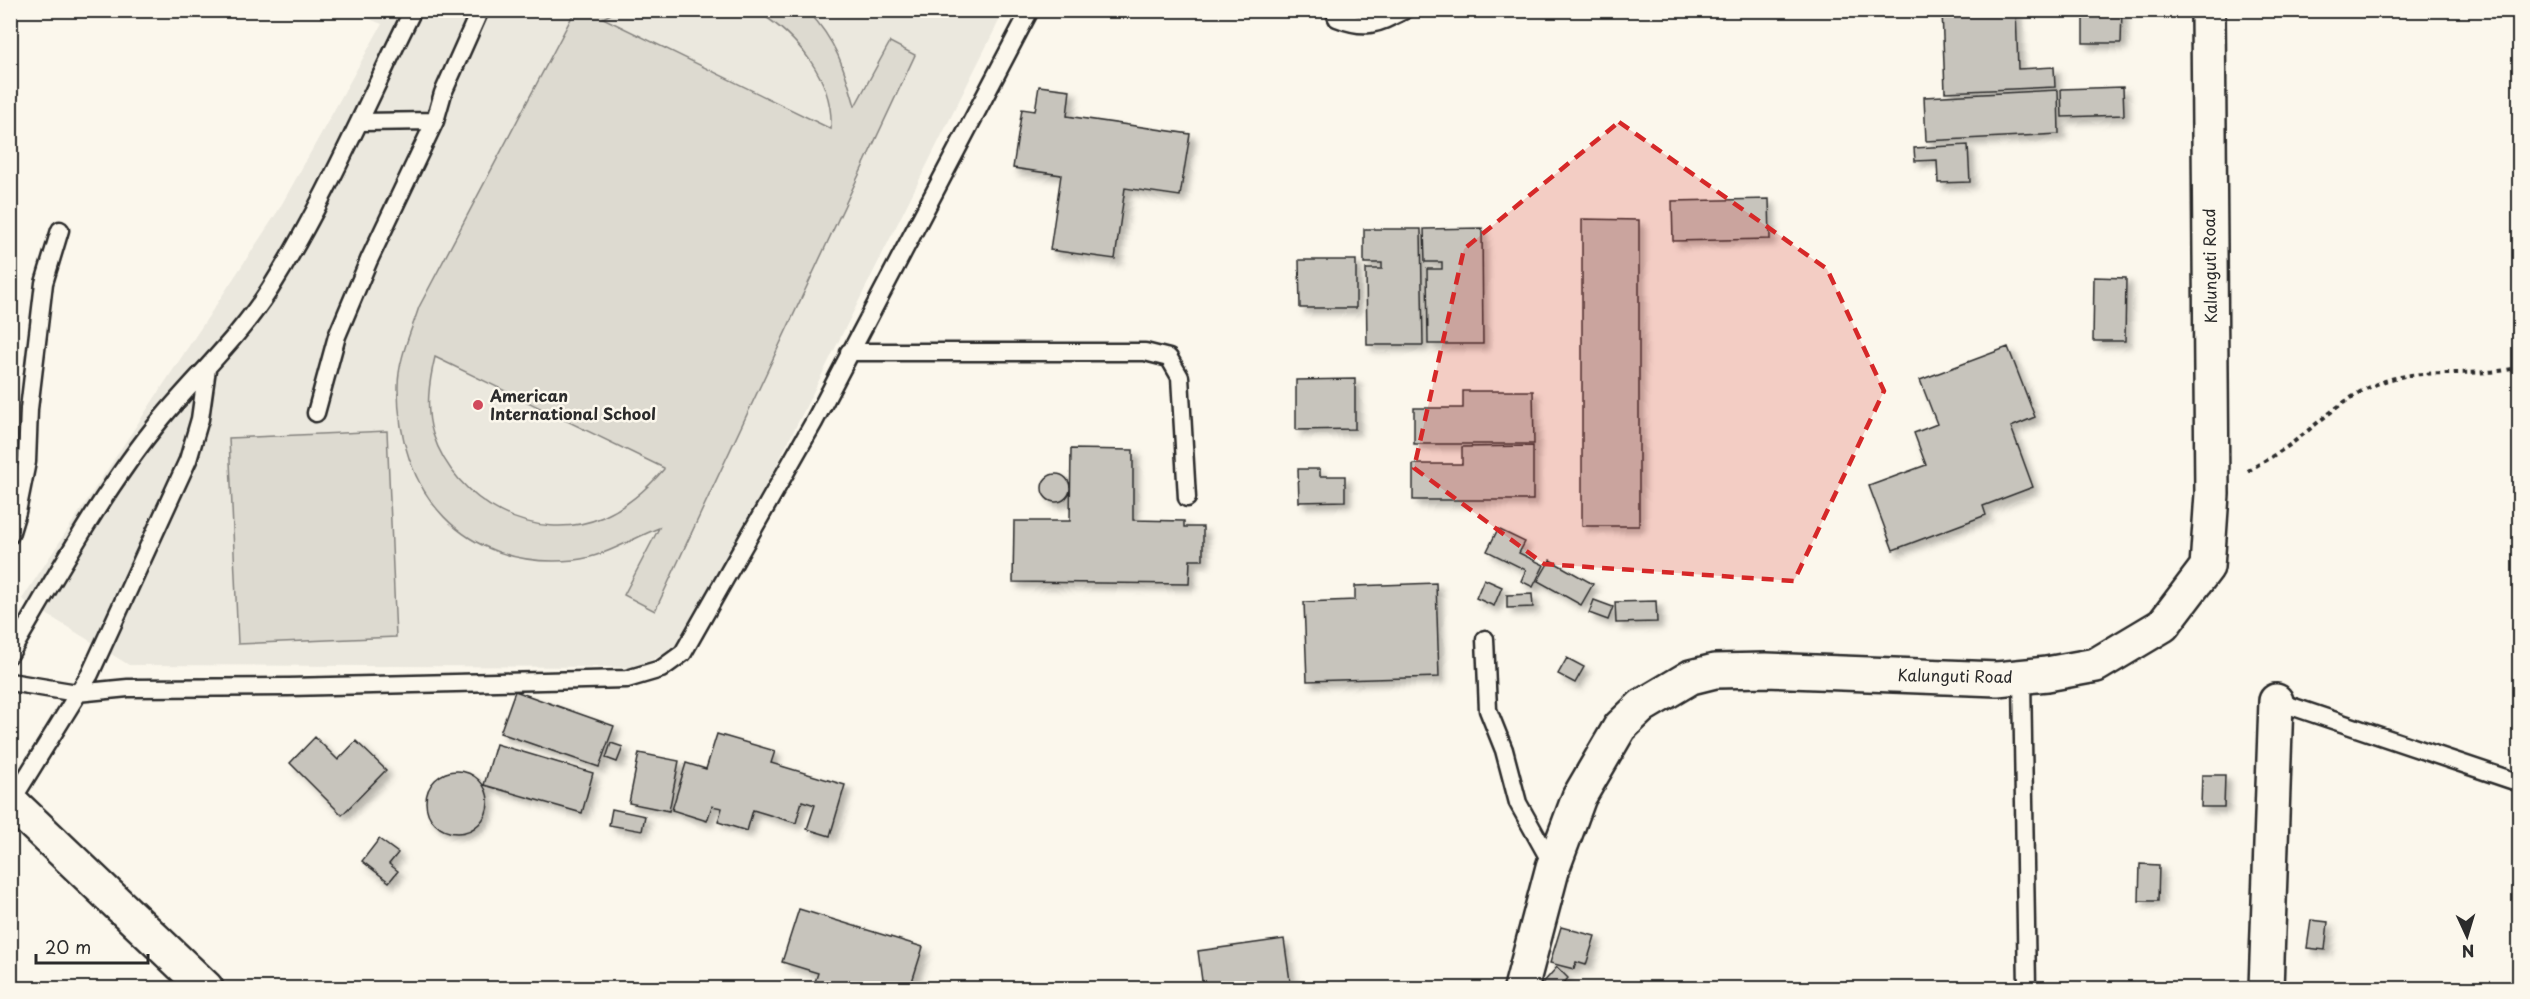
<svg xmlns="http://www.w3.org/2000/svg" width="2530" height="999" font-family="'Playpen Sans',sans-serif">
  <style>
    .built { fill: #ebe8de }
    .green { fill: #dddad0; stroke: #84827e; stroke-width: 1.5; fill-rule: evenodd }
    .building { fill: #c7c4bc; stroke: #2b2b2b; stroke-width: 1.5; filter: url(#shadow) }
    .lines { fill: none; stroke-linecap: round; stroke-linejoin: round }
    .lane-casing { stroke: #2b2b2b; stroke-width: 21 }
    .street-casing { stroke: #2b2b2b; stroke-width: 38 }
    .secondary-casing { stroke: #2b2b2b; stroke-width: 38 }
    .path { stroke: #2b2b2b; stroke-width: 4; stroke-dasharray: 4.5 4.5; stroke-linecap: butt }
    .lane { stroke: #fbf7ec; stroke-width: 16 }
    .street { stroke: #fbf7ec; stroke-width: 33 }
    .secondary { stroke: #fbf7ec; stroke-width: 33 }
    .marked { fill: #d62828; fill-opacity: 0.2; stroke: #d62828; stroke-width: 4.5; stroke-dasharray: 12 8; stroke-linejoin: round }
    .poi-dot { fill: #d1495b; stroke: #fbf7ec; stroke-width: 2 }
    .labels { text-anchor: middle; stroke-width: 5; stroke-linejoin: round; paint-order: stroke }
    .street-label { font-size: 16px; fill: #2b2b2b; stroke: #fbf7ec }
    .poi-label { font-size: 16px; font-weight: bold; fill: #2b2b2b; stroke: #fbf7ec; text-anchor: start }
  </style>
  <defs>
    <filter id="shadow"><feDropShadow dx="5.5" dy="5.5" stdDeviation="3" flood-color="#0004"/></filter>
  </defs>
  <rect width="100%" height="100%" fill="#fbf7ec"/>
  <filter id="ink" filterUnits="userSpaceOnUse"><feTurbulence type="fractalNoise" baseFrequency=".0167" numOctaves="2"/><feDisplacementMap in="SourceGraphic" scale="12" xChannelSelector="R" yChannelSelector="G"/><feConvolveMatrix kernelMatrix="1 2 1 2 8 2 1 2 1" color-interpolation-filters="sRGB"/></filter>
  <g filter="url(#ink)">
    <path class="built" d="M350,11H1004L687,644L636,667L129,665L22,599L278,211L382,24Z"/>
    <path class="green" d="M575,11H617L603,18L831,129C834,79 797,36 757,11H808C836,41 844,67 855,106L890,42L915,55L655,611L624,595L659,528C631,539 604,557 574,560C463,571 397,492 398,386C398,360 411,332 419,307ZM435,357L664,468V469C647,489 628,506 603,517C535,546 455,502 433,434C425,409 429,382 435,357Z
      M387,431L396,637L238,644L229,438Z"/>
    <path class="building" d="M1942,10H2016L2018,69L2054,67L2055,87L1945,92Z
      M2083,10H2122L2121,43H2083Z
      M1039,86L1070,90L1067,116L1190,134L1180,196L1125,188L1115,259L1050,250L1061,175L1013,168L1022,109L1035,111Z
      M2123,87L2124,115L2062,117L2061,89Z
      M2058,90L2059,134L1926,141L1924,97Z
      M1968,145L1970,182L1938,183L1937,160L1915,161L1914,148Z
      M1769,199L1770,239L1673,241L1672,201Z
      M1582,219L1639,220V526H1582Z
      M1482,228L1483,344H1428L1427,269H1442V262H1425L1424,229Z
      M1364,229H1421L1423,345H1367L1366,269H1382V263H1364Z
      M1299,260H1356V308H1300Z
      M2094,277L2126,278L2125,341H2093Z
      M2008,347L2035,417L2011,427L2033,487L1983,506L1986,515L1893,550L1869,486L1926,465L1914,433L1937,424L1920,380Z
      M1355,379V429L1296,430V380Z
      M1463,391H1533L1534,444H1414V408H1463Z
      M1533,446V500H1413V464H1462V447Z
      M1071,449L1133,450V520L1184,521V527H1203V560H1190L1189,584L1013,582L1014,521H1070Z
      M1298,469H1320V476H1345V501L1299,502Z
      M1042 488a14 14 0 1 1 28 0a14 14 0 1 1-28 0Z
      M1498,529L1525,542L1519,553L1544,565L1533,587L1521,581L1526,570L1487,551Z
      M1550,560L1593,584L1581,605L1538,581Z
      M1484,579L1502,587L1494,606L1476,598Z
      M1436,583L1439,677L1307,681L1304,602L1355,600V586Z
      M1532,594L1533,607L1507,608V595Z
      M1594,600L1613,607L1608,620L1589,613Z
      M1656,601L1657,622L1616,623L1615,602Z
      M1567,658L1584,667L1575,683L1558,674Z
      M515,691L614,726L599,767L500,733Z
      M717,734L775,751L771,763L845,785L830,836L807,829L815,805L802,801L796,823L753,810L747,831L718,822L722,808L712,806L707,821L672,810L686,763L706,769Z
      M315,737L338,760L356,741L386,770L342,815L290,763Z
      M611,743L623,747L617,762L606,758Z
      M496,744L593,773L582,813L484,785Z
      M639,753L679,761L669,811L629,803Z
      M426 802a31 31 0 1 1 62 0a31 31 0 1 1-62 0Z
      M2202,775H2225L2224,807H2201Z
      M612,809L645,816L642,831L609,825Z
      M379,839L398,853L389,864L398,871L389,882L362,861Z
      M2140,864L2159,865L2158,901H2139Z
      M799,909L923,947L910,988H813L818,973L782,962Z
      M2311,920L2328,922L2325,950L2307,948Z
      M1561,927L1595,936L1586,965L1576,962L1574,969L1550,963Z
      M1284,939L1291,988H1203L1198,951Z
      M1557,967L1568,978L1560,988H1549L1543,983Z"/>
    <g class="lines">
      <defs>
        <path id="lane" d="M1334,10L1337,18C1367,30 1377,24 1405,10
          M361,122L435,121L443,93L480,10
          M849,352H1145L1169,358L1180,377L1187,498
          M316,413L337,336L369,260L435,121
          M10,535L17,512L27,462L29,409L44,283L60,230
          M1485,639L1488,710L1504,750L1518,803L1553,866
          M10,654C58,573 103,490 162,418C198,375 240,336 270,289C326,200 366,104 413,10
          M2022,677L2027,988
          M10,682L77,693L128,688L289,687L627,679L661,669L683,653L814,422L1030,10
          M2276,701L2520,783
          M11,802L90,674L188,460L200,419L207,369"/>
        <path id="street" d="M1521,988L1553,867L1579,797L1620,727L1642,706L1691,677L1715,671L1766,670L1997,679L2047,674L2096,665L2163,625L2207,567L2212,494L2208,10
          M2266,988L2276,701"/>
        <path id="secondary" d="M10,801L206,988"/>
      </defs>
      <use href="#lane" class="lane-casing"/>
      <use href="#street" class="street-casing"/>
      <use href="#secondary" class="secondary-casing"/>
      <path class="path" d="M2248,471C2262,462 2277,454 2291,444C2320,422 2348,394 2382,382C2425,366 2475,379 2520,367"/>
      <use href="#lane" class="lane"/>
      <use href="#street" class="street"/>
      <use href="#secondary" class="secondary"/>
    </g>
  </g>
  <path class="marked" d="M1619,122L1827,269L1884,391L1794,581L1544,564L1414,468L1464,249Z"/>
  <circle class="poi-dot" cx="478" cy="405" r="6"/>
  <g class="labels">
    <g class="street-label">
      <text transform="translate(2210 266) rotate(-91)" y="6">Kalunguti Road</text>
      <text transform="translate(1955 676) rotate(1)" y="6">Kalunguti Road</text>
    </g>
    <g class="poi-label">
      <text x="490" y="402">American<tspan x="490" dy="18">International School</tspan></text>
    </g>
  </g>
  <rect width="2530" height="999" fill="none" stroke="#fbf7ec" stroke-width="36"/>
  <rect x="18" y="18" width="2494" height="963" fill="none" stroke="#2b2b2b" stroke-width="2" filter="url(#ink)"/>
  <g transform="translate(2467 936) rotate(176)" stroke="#fbf7ec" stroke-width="4.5" paint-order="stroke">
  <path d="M0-4.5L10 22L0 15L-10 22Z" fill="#2b2b2b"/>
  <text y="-9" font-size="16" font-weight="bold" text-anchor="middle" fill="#2b2b2b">N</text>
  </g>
  <path d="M36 954v9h112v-9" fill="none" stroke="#2b2b2b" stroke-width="3"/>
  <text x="45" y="954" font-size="18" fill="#2b2b2b" stroke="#fbf7ec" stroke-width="4.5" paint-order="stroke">20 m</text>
</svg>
